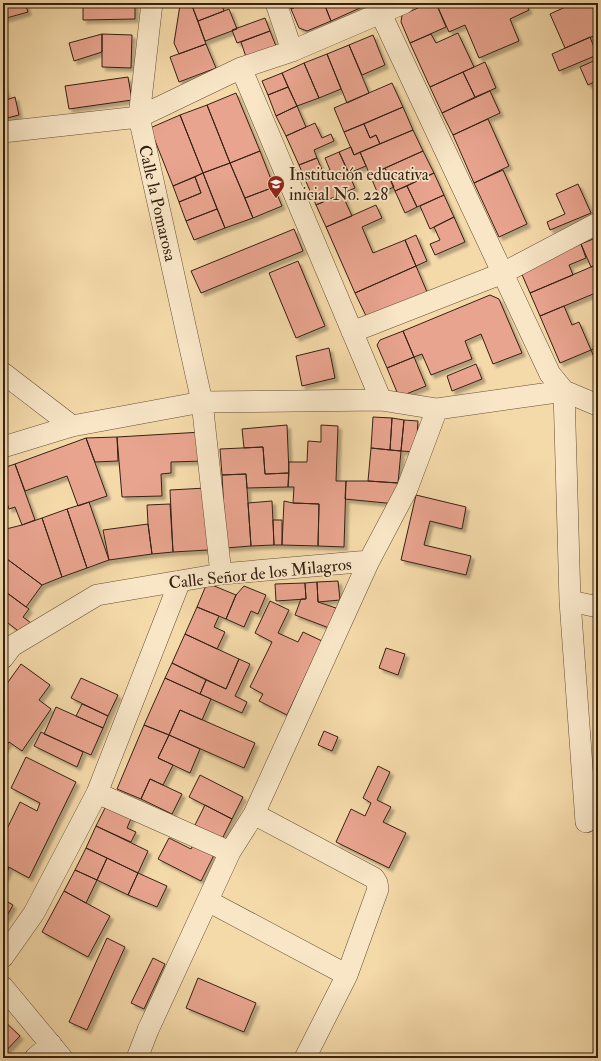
<svg xmlns="http://www.w3.org/2000/svg" width="601" height="1061" font-family="'IM FELL Double Pica',serif">
  <style>
    .building { fill: #e9a48f; stroke: #352113; filter: url(#shadow) }
    .lines { fill: none; stroke-linecap: round; stroke-linejoin: round }
    .street-casing { stroke: #654f38; stroke-width: 22 }
    .street { stroke: #f8e6c7; stroke-width: 21 }
    .labels { text-anchor: middle; stroke-width: 3.5; stroke-linejoin: round; paint-order: stroke }
    .poi-label { font-size: 17px; fill: #352113; stroke: #f8e6c7; text-anchor: start }
    .street-label { font-size: 17px; fill: #352113; stroke: #f8e6c7 }
  </style>
  <defs>
    <filter id="shadow"><feDropShadow dx="3.5" dy="3.5" stdDeviation="1" flood-color="#0004"/></filter>
  </defs>
  <rect width="100%" height="100%" fill="#f4d9a9"/>
  <filter id="stains"><feTurbulence type="fractalNoise" baseFrequency=".005" numOctaves="4"/><feColorMatrix values="0 0 0 0 .2 0 0 0 0 .09 0 0 0 0 .02 0 0 0 .5 -.17"/></filter>
  <radialGradient id="worn" r=".72"><stop offset=".6" stop-color="#630" stop-opacity="0"/><stop offset="1" stop-color="#630" stop-opacity=".3"/></radialGradient>
  <path class="building" d="M9,3H25L28,12L3,19V5Z
    M83,3H135V19L83,20Z
    M187,3H191L206,44L179,54L174,43L180,5Z
    M191,3H211L212,5L221,3L224,11L198,21Z
    M289,3H305L291,9Z
    M305,3H324L331,21L307,31L299,28L291,9Z
    M333,3H371L331,21L325,6Z
    M429,3H436L446,27L410,43L401,22L402,15Z
    M436,3H525L529,10L510,19L519,41L479,58L465,25L449,32Z
    M562,3H574L564,7Z
    M574,3H591L598,18V34L565,48L550,14Z
    M229,9L237,29L205,41L198,21Z
    M265,18L270,31L237,43L232,30Z
    M270,31L276,46L246,57L241,42Z
    M458,33L474,67L430,87L410,43L431,34L436,43Z
    M102,34L132,35L131,68L102,67Z
    M102,34V52L74,61L69,43Z
    M373,35L385,65L362,75L349,45Z
    M590,37L597,55L559,71L552,54Z
    M206,44L216,68L179,82L170,57Z
    M349,45L369,93L347,103L327,54Z
    M327,54L341,89L319,98L304,63Z
    M598,59V80L588,85L580,67Z
    M485,62L496,88L475,97L463,72Z
    M304,63L319,98L297,106L282,73Z
    M463,72L475,97L442,113L430,87Z
    M282,73L288,87L268,95L262,81Z
    M128,77L132,100L69,109L65,86Z
    M3,83L8,100L3,101Z
    M392,83L403,107L344,132L334,108Z
    M288,87L297,106L276,116L268,95Z
    M490,91L500,113L453,135L442,113Z
    M236,93L260,151L230,163L207,105Z
    M15,97L19,115L3,119V101Z
    M207,105L230,163L203,173L180,115Z
    M297,106L306,127L286,136L276,116Z
    M403,107L413,130L380,144L376,135L370,138L364,124Z
    M180,115L203,173L173,186L150,128Z
    M488,119L509,166L474,183L453,135Z
    M315,123L322,138L331,134L334,141L314,150L317,158L299,165L286,136Z
    M364,124L370,138L376,135L380,144L354,155L344,132Z
    M413,130L423,151L370,175L360,152Z
    M351,147L354,155L360,152L366,166L349,173L339,152Z
    M260,151L274,187L245,198L230,163Z
    M423,151L434,173L395,191L385,168Z
    M339,152L355,188L316,205L299,165L317,158L323,172L330,170L325,158Z
    M230,163L253,218L225,228L203,173Z
    M385,168L394,187L378,194L370,175Z
    M503,170L527,224L499,237L474,183Z
    M203,173L217,209L186,221L179,202L201,193L195,177Z
    M434,173L444,195L417,207L407,186Z
    M195,177L201,193L179,202L173,186Z
    M578,184L591,213L550,230L547,222L565,214L556,194Z
    M407,186L417,207L405,213L395,191Z
    M274,187L282,206L253,218L245,198Z
    M342,194L352,216L326,227L316,205Z
    M444,195L454,217L430,229L420,206Z
    M376,205L382,218L362,227L373,253L405,240L416,266L355,293L326,227Z
    M217,209L225,228L194,240L186,221Z
    M454,217L465,242L435,255L430,244L440,240L434,227Z
    M294,229L303,251L201,293L191,271Z
    M416,235L427,261L416,266L405,240Z
    M598,237V264L591,267L581,244Z
    M581,244L586,258L569,265L573,275L530,293L520,270Z
    M298,261L325,326L296,338L269,273Z
    M598,264V292L540,316L530,293Z
    M416,266L427,292L367,318L355,293Z
    M490,295L499,299L522,353L493,364L481,334L465,341L472,359L431,375L422,354L414,357L403,331Z
    M564,306L572,325L579,322L591,350L560,363L540,316Z
    M403,331L414,357L387,368L377,345L380,340Z
    M598,347V366L591,350Z
    M329,348L335,378L302,386L296,356Z
    M414,357L426,386L399,397L387,368Z
    M476,364L482,379L452,391L447,376Z
    M373,417L392,418L390,450L371,448Z
    M392,418L404,420L401,451L390,450Z
    M404,420L418,421L416,452L401,451Z
    M287,425L289,473L265,474L263,447L244,448L242,429Z
    M321,425L338,426L336,481H346L344,547L318,546L319,504L293,503L294,487H288L289,462H307L308,441L321,442Z
    M202,432L203,461L171,462V473L161,474L162,496L122,497L117,437Z
    M117,437L118,461L95,462L86,438Z
    M86,438L107,496L78,506L67,476L25,491L15,464Z
    M263,447L265,474L289,473L288,487L247,488L246,474L222,475L220,449Z
    M371,448L401,451L398,483L368,481Z
    M15,464L35,520L22,525L15,507L9,509L3,492V468Z
    M246,474L251,546L226,548L222,475Z
    M346,481H368L398,483L396,504L345,499Z
    M206,488L208,550L173,552L170,490Z
    M416,495L466,507L462,529L430,521L424,545L471,556L466,575L401,560Z
    M272,501L274,545L251,546L248,503Z
    M284,501L293,503L319,504L318,546L282,545Z
    M89,502L109,560L87,568L67,509Z
    M170,504L173,552L152,554L148,524L147,505Z
    M67,509L87,568L62,577L42,518Z
    M42,518L62,577L42,585L3,556V533L6,529L22,525Z
    M273,520H282V545H274Z
    M148,524L152,554L109,560L103,530Z
    M3,556L42,585L26,607L3,590Z
    M338,581L340,600L318,602L317,582Z
    M317,582L318,602L336,608L329,628L295,615L301,599H306L305,583Z
    M207,583L236,595L226,619L197,607Z
    M305,583L306,599L276,601L275,584Z
    M244,586L266,595L258,614L251,611L244,627L226,619L236,595Z
    M3,590L29,609L23,617L31,623L22,634L3,619Z
    M270,601L289,610L278,633L298,642L303,632L322,641L287,715L259,701L263,694L250,687L272,642L255,633Z
    M197,607L219,616L214,627L225,632L217,649L185,634Z
    M185,634L239,659L226,689L172,663Z
    M386,648L405,654L398,675L379,668Z
    M239,659L250,664L235,696L247,702L242,713L200,694L206,680L226,689Z
    M172,663L206,680L200,694L165,678Z
    M21,664L50,685L39,700L51,709L22,751L9,742L3,750V689Z
    M81,678L118,695L108,716L71,698Z
    M165,678L211,699L202,720L180,710L169,735L144,725Z
    M82,704L108,716L103,728L76,716Z
    M56,707L103,728L91,755L44,734Z
    M180,710L255,743L244,768L169,735Z
    M144,725L169,735L158,758L173,765L163,785L150,779L141,799L117,789Z
    M324,731L338,737L332,751L318,745Z
    M41,732L83,752L77,767L34,746Z
    M169,735L200,749L190,773L158,758Z
    M26,757L76,782L29,878L3,864V837L20,802L37,811L40,803L11,788Z
    M378,766L390,772L377,800L391,807L383,822L406,833L389,868L336,842L351,809L365,816L371,803L363,798Z
    M200,775L243,797L232,819L189,797Z
    M150,779L182,794L172,814L141,799Z
    M107,804L132,816L127,828L136,832L131,842L96,826Z
    M205,805L232,819L222,839L195,825Z
    M96,826L148,851L138,873L86,848Z
    M169,838L191,849L195,841L216,851L201,881L158,859Z
    M86,848L107,858L97,880L75,870Z
    M107,858L138,873L128,895L97,880Z
    M3,864L9,868L3,881Z
    M75,870L97,880L86,903L64,891Z
    M138,873L167,886L157,907L128,895Z
    M64,891L110,916L88,957L42,932Z
    M3,899L13,905L3,923Z
    M107,938L125,947L87,1030L69,1022Z
    M153,958L165,964L144,1009L131,1003Z
    M198,978L256,1003L244,1032L186,1008Z
    M3,1020L20,1036L3,1054Z"/>
  <g class="lines">
    <defs>
      <path id="street" d="M152,3L139,117L202,402L221,574
        M276,3L292,51
        M381,14L550,374L564,391L595,404L598,403
        M241,68L381,400
        M3,132L139,117L241,68L292,51L404,3
        M352,332L503,273L598,223
        M3,373L72,426
        M3,447L72,426L202,402L381,400L437,409L564,391L570,601L586,822
        M570,601L598,607
        M3,658L12,646L97,595L221,574L369,561
        M97,793L230,852
        M254,814L374,878L377,883L378,889L347,975L305,1058
        M208,901L347,975
        M3,957L34,913L97,793L180,581
        M3,987L62,1058
        M35,1058L51,1044
        M137,1058L148,1030L230,852L254,814L369,561L407,489L437,409"/>
    </defs>
    <use href="#street" class="street-casing"/>
    <use href="#street" class="street"/>
  </g>
  <defs>
    <symbol id="school-pin" viewBox="-11 -11 22 30"><path d="M0 17L-7.5 6A9.5 9.5 0 1 1 7.5 6Z" fill="#8f2418" stroke="#f8e6c7"/><path d="M0-5L7-2L0 1L-7-2ZM-4 1L0 2.5L4 1V4Q0 6-4 4Z" fill="#fff"/></symbol>
  </defs>
  <g fill-rule="evenodd">
    <use href="#school-pin" x="266" y="174" width="20" height="27"/>
  </g>
  <g class="labels">
    <g class="poi-label">
      <text x="289" y="180">Institución educativa<tspan x="289" dy="20">inicial No. 228</tspan></text>
    </g>
    <g class="street-label">
      <text transform="translate(158 203) rotate(77)" y="6">Calle la Pomarosa</text>
      <text transform="translate(260 573) rotate(-6)" y="6">Calle Señor de los Milagros</text>
    </g>
  </g>
  <rect width="601" height="1061" fill="none" stroke="#f4d9a9" stroke-width="16"/>
  <rect x="4" y="4" width="593" height="1053" fill="none" stroke="#352113" stroke-width="2"/>
  <rect x="8" y="8" width="585" height="1045" fill="none" stroke="#352113"/>
  <rect width="100%" height="100%" filter="url(#stains)"/>
  <rect width="100%" height="100%" fill="url(#worn)"/>
</svg>
